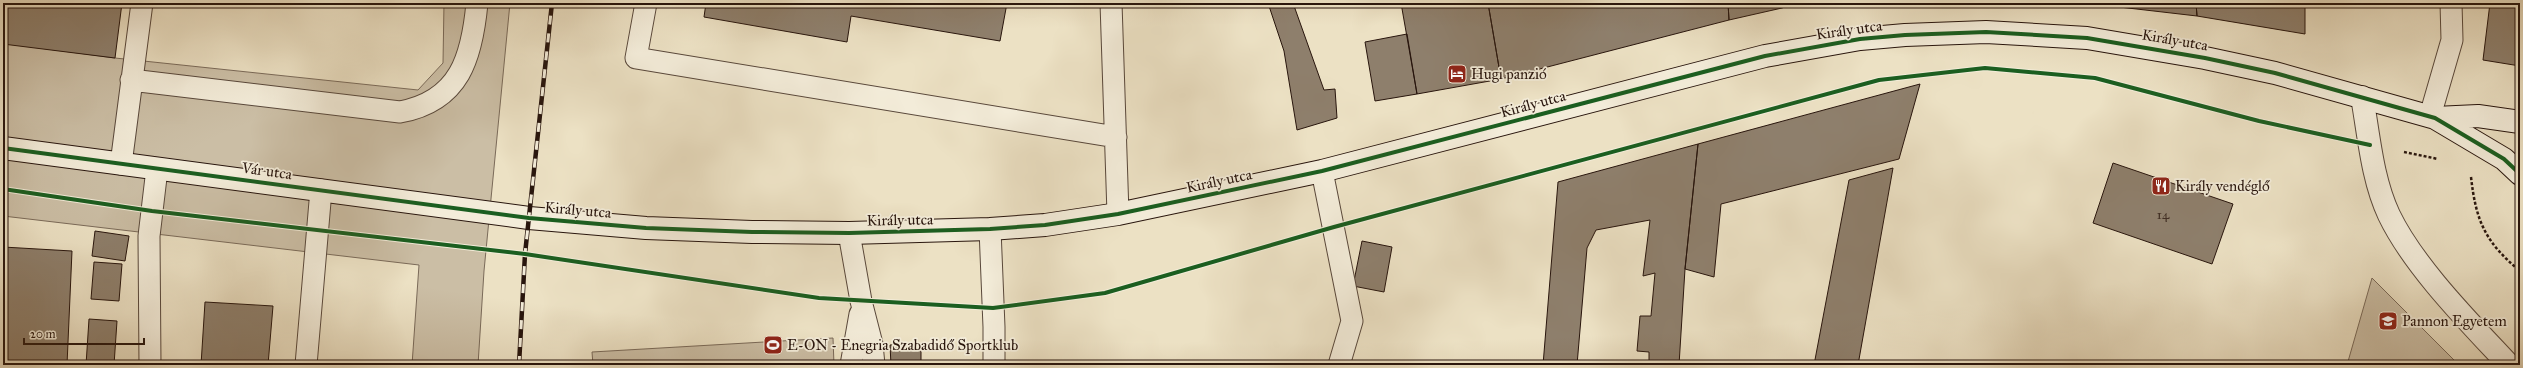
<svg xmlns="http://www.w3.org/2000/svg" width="2523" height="368" font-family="'IM FELL Great Primer',serif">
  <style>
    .green { fill: #cbbea5; stroke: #7a6a59 }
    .building { fill: #8e7f6c; stroke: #28150d }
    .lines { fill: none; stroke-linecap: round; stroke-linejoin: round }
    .lane-casing { stroke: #59483b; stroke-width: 23 }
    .street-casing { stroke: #59483b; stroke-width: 24 }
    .secondary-casing { stroke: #28150d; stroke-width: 24 }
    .path { stroke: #28150d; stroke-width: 2.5; stroke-dasharray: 3 2; stroke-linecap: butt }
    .lane { stroke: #f3ecd9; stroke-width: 21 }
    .street { stroke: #f3ecd9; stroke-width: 22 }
    .secondary { stroke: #f3ecd9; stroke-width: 22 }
    .rail-casing { stroke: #28150d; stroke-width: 4.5 }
    .rail { stroke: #f3ecd9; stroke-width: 3; stroke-dasharray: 9; stroke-linecap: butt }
    .cycleway-casing { stroke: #f3ecd9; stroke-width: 6 }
    .cycleway { stroke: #1b5e20; stroke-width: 4 }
    .labels { text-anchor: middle; stroke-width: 3.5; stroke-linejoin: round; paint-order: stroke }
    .number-label { font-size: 13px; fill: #423025 }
    .street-label { font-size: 15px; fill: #28150d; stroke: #f3ecd9 }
    .poi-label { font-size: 15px; fill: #28150d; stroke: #f3ecd9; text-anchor: start }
  </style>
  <rect width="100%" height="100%" fill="#ece1c4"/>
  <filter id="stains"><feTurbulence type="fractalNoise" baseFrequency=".005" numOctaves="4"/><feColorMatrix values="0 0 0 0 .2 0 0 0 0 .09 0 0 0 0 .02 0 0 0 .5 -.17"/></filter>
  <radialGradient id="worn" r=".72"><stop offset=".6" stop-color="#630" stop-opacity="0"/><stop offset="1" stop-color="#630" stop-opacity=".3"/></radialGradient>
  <path class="green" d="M444,3H510L484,271L478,365H412L419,265L3,216V43L115,58L418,90L443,63Z
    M2372,278L2459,365H2347Z
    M833,338L834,365H593L592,352Z"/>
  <path class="building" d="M3,3H122L115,58L3,44Z
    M706,3H1007L1000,41L851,16L847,42L704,17Z
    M1268,3H1293L1324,90L1335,89L1337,118L1297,130L1284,51Z
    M1401,3H1488L1501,79L1417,94Z
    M1488,3H1728L1729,20L1501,79Z
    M1728,3H1782V8L1729,20Z
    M1782,3H1797L1782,8Z
    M2101,3H2196L2197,16L2102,5Z
    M2196,3H2305V34L2197,16Z
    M2490,3H2520V66L2483,60Z
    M1407,34L1417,94L1375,101L1365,42Z
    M1920,84L1899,159L1721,204L1714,277L1685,269L1698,144Z
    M1698,144L1685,269L1679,365H1649V352L1637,351L1640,316H1651L1655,273L1643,276L1650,220L1596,230L1587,248L1577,365H1543L1558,182Z
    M2113,163L2233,204L2212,264L2093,223Z
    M1893,168L1858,365H1814L1849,180Z
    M95,231L129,236L125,261L92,256Z
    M1362,241L1392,247L1384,292L1353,286Z
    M3,247L72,251L67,365H3Z
    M94,262L122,264L119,301L91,299Z
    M205,302L273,306L268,365H201Z
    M89,319L117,321L114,365H86Z
    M921,344V365H891L890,345Z"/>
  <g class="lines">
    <defs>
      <path id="lane" d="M646,3L636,58L1116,137
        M1111,3L1118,214
        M131,80L400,112C460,101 472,57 477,3
        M2430,116L2452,40L2451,3
        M121,164L142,3
        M1322,171L1352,321L1339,365
        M990,229L994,327V365
        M849,233L861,301L872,344L874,365
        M150,365L149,236L157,169
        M306,365L321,190
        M851,365L860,314"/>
      <path id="street" d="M2362,97C2369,136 2372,179 2389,215C2414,267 2470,323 2509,365"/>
      <path id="secondary" d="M2435,118L2478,116L2520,122
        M3,148L529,218L646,228L752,232L849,233L990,229L1045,225L1118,214L1322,171L1765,56L1860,39L1905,35L1986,32L2087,38L2205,58L2275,73L2435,118L2504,159L2520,174"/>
    </defs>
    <use href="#lane" class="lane-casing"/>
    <use href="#street" class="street-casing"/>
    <use href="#secondary" class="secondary-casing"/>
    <path class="path" d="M2404,152L2438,159
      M2471,177C2476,221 2485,242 2520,271"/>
    <use href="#lane" class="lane"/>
    <use href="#street" class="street"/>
    <use href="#secondary" class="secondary"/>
    <defs>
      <path id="rail" d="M519,365L525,254L552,3"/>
    </defs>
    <use href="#rail" class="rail-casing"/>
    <use href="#rail" class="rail"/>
    <defs>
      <path id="cycleway" d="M3,148L529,218L646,228L752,232L849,233L990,229L1045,225L1118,214L1322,171L1765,56L1860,39L1905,35L1986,32L2087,38L2205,58L2275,73L2435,118L2504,159L2520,174
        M3,189L152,211L525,254L819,298L993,308L1105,293L1334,227L1879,80L1985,68L2095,78L2259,121L2370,145"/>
    </defs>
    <use href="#cycleway" class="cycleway-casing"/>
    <use href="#cycleway" class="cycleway"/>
  </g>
  <defs>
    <symbol id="hotel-square" viewBox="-11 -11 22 22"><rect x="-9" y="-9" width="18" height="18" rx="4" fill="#8f2418" stroke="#f3ecd9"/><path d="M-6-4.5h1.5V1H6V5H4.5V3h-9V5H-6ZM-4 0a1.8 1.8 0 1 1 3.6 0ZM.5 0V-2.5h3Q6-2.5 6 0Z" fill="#fff"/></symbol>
    <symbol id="restaurant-square" viewBox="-11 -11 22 22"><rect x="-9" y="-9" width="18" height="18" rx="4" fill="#8f2418" stroke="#f3ecd9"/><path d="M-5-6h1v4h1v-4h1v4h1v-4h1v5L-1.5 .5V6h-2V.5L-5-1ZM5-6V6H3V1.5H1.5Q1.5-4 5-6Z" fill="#fff"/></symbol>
    <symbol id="university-square" viewBox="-11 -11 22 22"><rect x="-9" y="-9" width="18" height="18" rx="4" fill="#8f2418" stroke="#f3ecd9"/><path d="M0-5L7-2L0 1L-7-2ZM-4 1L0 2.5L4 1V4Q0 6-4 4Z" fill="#fff"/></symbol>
    <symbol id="stadium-square" viewBox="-11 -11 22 22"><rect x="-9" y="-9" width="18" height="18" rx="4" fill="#8f2418" stroke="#f3ecd9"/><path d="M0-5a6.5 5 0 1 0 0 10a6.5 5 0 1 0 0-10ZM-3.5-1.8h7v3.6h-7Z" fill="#fff"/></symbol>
  </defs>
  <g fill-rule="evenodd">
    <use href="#hotel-square" x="1446" y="63" width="22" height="22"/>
    <use href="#restaurant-square" x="2150" y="175" width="22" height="22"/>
    <use href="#university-square" x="2377" y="310" width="22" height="22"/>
    <use href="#stadium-square" x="762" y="334" width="22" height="22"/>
  </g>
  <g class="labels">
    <g class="number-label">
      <text x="2163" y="219">14</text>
    </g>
    <g class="street-label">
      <text transform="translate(1849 30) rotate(-8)" y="5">Király utca</text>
      <text transform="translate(2175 40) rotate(10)" y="5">Király utca</text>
      <text transform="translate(1533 104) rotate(-15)" y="5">Király utca</text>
      <text transform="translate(267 171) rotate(8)" y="5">Vár utca</text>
      <text transform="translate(1219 181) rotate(-12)" y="5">Király utca</text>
      <text transform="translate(578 210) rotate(5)" y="5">Király utca</text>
      <text transform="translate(900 220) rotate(-1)" y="5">Király utca</text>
    </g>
    <g class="poi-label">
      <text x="1471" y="79">Hugi panzió</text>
      <text x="2175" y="191">Király vendéglő</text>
      <text x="2402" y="326">Pannon Egyetem</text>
      <text x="787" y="350">E-ON - Enegria Szabadidő Sportklub</text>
    </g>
  </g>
  <rect width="2523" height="368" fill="none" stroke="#ece1c4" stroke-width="16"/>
  <rect x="4" y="4" width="2515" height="360" fill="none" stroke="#28150d" stroke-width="2"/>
  <rect x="8" y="8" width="2507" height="352" fill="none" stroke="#28150d"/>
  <path d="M24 338v6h120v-6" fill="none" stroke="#28150d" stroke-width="2"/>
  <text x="30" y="338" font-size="12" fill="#28150d" stroke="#f3ecd9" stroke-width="3" paint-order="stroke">20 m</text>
  <rect width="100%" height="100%" filter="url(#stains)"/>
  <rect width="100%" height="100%" fill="url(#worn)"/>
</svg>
